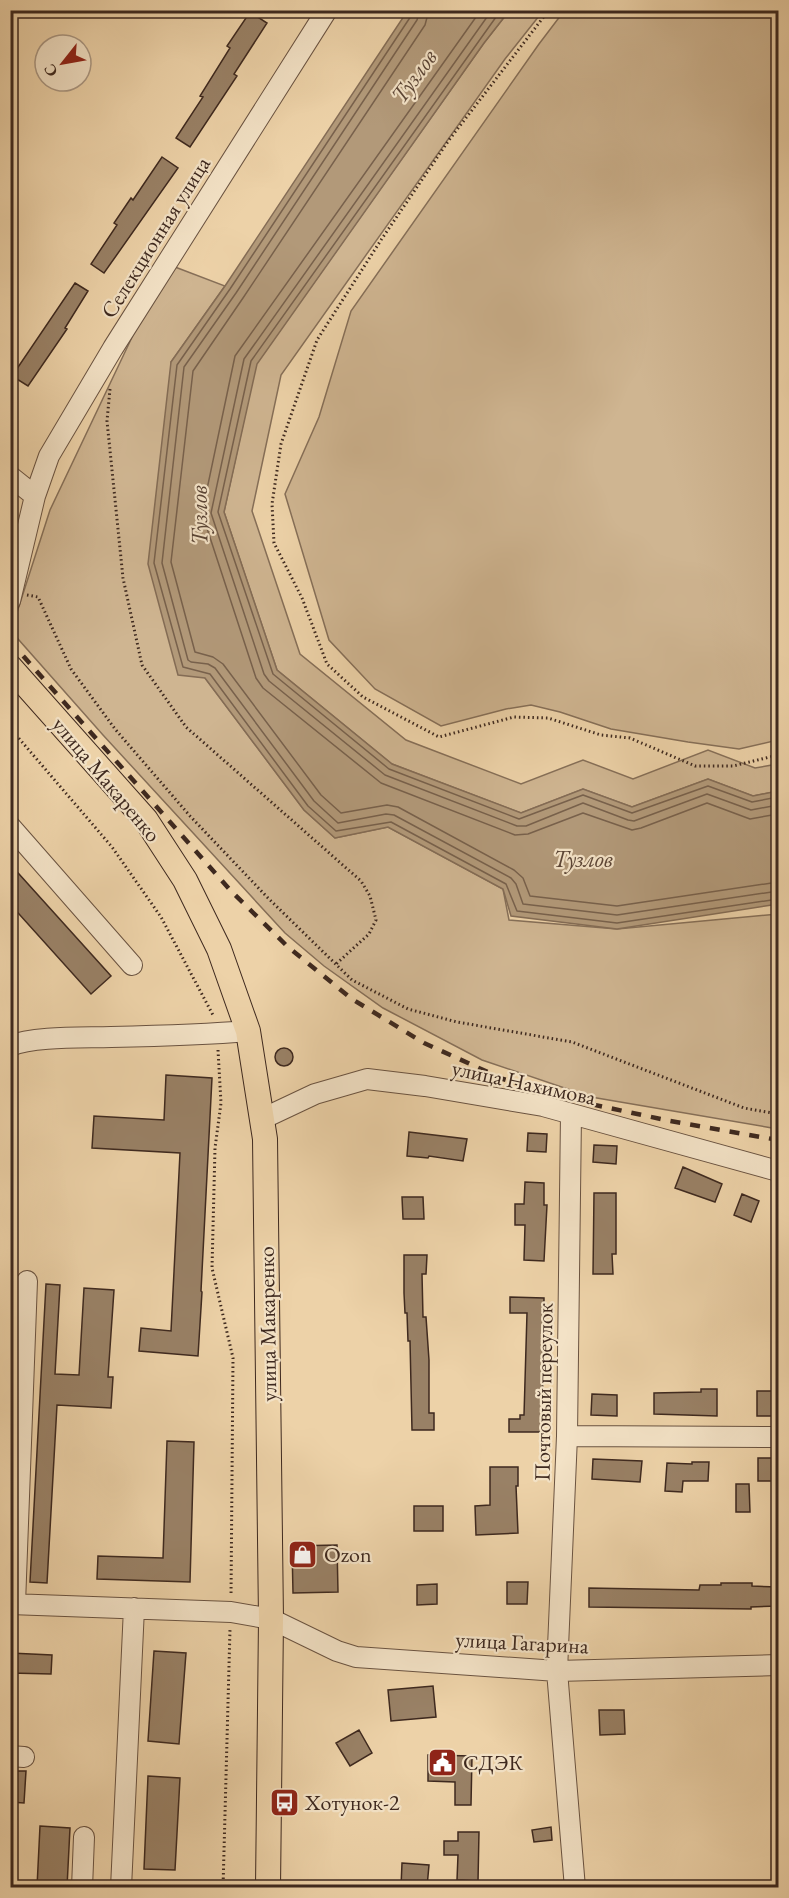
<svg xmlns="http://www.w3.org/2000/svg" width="789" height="1898" font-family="'EB Garamond',serif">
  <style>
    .green { fill: #cfb591; stroke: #866f58; stroke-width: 1.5 }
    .water { fill: #b29979; stroke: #846c55; stroke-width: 1.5 }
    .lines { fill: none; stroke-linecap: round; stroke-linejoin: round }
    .shore { stroke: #78614c; stroke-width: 1.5 }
    .building { fill: #998166; stroke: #3e291f; stroke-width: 1.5 }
    .minor-casing { stroke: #6a5341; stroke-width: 22 }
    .major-casing { stroke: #3e291f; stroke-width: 26 }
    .path { stroke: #3e291f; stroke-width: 3; stroke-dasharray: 1.5 3; stroke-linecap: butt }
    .minor { stroke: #f3e2c6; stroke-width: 20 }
    .major { stroke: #edd2a8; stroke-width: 24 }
    .rail { stroke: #3e291f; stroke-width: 4.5; stroke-dasharray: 10 10; stroke-linecap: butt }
    .labels { text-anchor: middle; stroke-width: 4.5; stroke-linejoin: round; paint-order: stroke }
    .street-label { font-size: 22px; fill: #3e291f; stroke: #f3e2c6 }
    .poi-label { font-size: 22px; fill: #3e291f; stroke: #f3e2c6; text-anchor: start }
    .water-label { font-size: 24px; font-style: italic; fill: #5b4536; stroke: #f3e2c6 }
  </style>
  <rect width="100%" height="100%" fill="#edd2a8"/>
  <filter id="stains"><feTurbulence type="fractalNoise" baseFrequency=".00333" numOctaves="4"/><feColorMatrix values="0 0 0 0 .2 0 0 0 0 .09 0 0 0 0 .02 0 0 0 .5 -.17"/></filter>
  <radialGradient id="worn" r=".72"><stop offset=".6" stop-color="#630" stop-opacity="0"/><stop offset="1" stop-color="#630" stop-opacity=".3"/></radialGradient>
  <path class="green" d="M509,11H543L505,59L281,375L252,511L300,654L406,740L521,784L583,760L633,779L708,750L755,768L778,764V791L753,796L708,779L632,807L583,789L521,813L392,764L277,670L224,512L256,364L484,43Z
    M564,11H778V740L739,749L688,742L611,729L560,712L531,705L506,709L441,726L375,689L329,640L285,494L319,417L351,311L539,44Z
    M175,267L225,286L171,362L205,678L304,810L335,838L388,827L503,889L509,920L617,929L778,914V1129L591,1097L482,1060L383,1008L324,966L285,933L103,735L11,631L50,510L134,333Z"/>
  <path class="water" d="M408,10L509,11L484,43L257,364L224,512L277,670L392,764L521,813L583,789L632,807L708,779L753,796L778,791V904L617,929L511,916L503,889L388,827L335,838L304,810L205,678L178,675L148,564L171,362L225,286Z"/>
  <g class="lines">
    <path class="shore" d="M412,10L411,16L230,289L177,365L154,563L183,667L210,674L308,806L336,831L391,822L506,884L517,911L617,923L778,899
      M420,10L417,20L236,293L184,367L162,563L188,660L191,662L208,664L215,668L314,801L338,823L386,814L394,815L511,878L516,884L523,904L617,915L778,891
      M429,10L425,25L243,298L193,371L171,562L195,652L213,657L223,664L321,795L341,813L387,805L398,807L514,870L523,878L530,896L617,906L778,882
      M481,10L235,356L202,513L256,678L263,688L381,783L515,835L528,834L583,813L632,830L641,828L707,803L750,819L778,814
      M492,10L244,359L211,513L264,674L269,681L385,775L517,826H526L583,803L628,820L634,821L707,794L751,810L778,805
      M501,10L251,361L218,512L273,674L389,769L519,819L583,795L632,813L708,786L752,802L778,797"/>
  </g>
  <path class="building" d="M250,12L267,23L234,74L237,76L190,147L176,138L203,97L200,96L230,48L227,46Z
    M162,157L178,168L104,273L91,264L117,225L114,223L131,198L133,200Z
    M75,283L88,291L65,328L67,329L28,386L12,376Z
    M10,864L111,976L91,994L10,904Z
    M275 1057a9 9 0 1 1 18 0a9 9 0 1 1-18 0Z
    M166,1075L212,1078L201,1291L202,1292L198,1356L139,1351L141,1328L171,1331L180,1153L92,1148L94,1116L164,1120Z
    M409,1132L467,1139L463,1161L429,1156L428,1158L407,1156Z
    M528,1133L547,1134L546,1152L527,1151Z
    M594,1145L617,1146L616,1164L593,1162Z
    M683,1167L722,1184L715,1202L675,1188Z
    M525,1182L544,1183V1205H547L544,1261L524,1260L525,1225H515V1204H524Z
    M594,1193H616V1254H612L613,1274H593Z
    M742,1194L759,1201L751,1222L734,1215Z
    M402,1197H423L424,1219H403Z
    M404,1255H427L426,1274H422L423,1317H426L429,1360V1413H434V1430H412L410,1341H408L407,1313H405L404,1293Z
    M46,1284L60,1285L55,1374L79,1375L84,1288L114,1290L108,1377H113L111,1408L57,1405L47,1583L30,1582Z
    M510,1297L544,1298L542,1432H509V1419H520V1415H524L527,1313H510Z
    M701,1389H717V1416L654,1414V1393L701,1392Z
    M757,1391H773V1416H757Z
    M592,1394L617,1395V1416L591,1415Z
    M167,1441L194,1442L190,1582L97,1579L98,1556L163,1558Z
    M758,1458H774V1466H778V1481H758Z
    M593,1459L642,1461L640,1482L592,1479Z
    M692,1462H709L708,1481H683L682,1492L665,1491L667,1463L692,1464Z
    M490,1467H518V1486H516L518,1533L476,1535L475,1506L490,1505Z
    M736,1484H749L750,1512H736Z
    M414,1506H443V1531H414Z
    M337,1545L338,1592L293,1593L292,1546Z
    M507,1582H528L527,1604H507Z
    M721,1583H752V1586L778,1587V1606L751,1607V1609L589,1607V1588L699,1590L700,1585H721Z
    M437,1584V1604L417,1605V1585Z
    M154,1651L186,1653L179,1744L148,1741Z
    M10,1653L52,1655L51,1674L10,1673Z
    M433,1686L436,1717L391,1721L388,1690Z
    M599,1710H624L625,1734L600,1735Z
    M359,1730L372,1753L350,1766L336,1743Z
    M428,1755L472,1756L471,1805H455V1782L428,1781Z
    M10,1771H26L24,1803L10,1802Z
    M148,1776L180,1778L175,1870L144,1869Z
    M40,1826L70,1828L67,1887H37Z
    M551,1827L552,1840L534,1842L532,1830Z
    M458,1832H479L478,1881L457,1880L458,1855H444V1841H458Z
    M402,1863L429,1865L427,1887H401Z"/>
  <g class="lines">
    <defs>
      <path id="minor" d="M10,476L35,496
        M10,601L35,496L49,456L113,348L327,10
        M10,826L132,965
        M10,1046C34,1036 84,1038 111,1037C157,1036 202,1035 248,1031
        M571,1114L567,1436L557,1671L575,1888
        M262,1119L315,1094L367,1079L425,1086L543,1106L778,1171
        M567,1436L778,1437
        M10,1604L231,1612L271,1619L337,1651L356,1657L557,1671L778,1665
        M15,1604L27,1281
        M10,1756L24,1757
        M82,1888L84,1837
        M121,1888L134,1608"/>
      <path id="major" d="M10,667L146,820L185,880L219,949L248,1031L265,1139L271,1619L268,1888"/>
    </defs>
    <use href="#minor" class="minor-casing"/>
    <use href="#major" class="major-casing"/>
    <path class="path" d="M549,10L449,140L381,240L317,340L281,444L272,504L274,543L302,598L327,664L363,697L439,737L514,717L548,718L601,735L630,738L695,766H733L778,755
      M110,389L107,421L123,578L142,665L186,727L361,881L370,896L376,920L369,934L336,964
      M27,595L38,597L71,669L115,729L190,816L268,898L352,980L408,1009L457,1022L572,1042L744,1108L778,1114
      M10,728L112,847L161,917L214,1017
      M218,1050L221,1103L215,1148L212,1268L233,1358L231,1596
      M223,1888L230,1629"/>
    <use href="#minor" class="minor"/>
    <use href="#major" class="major"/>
    <path class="rail" d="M10,641L231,891L288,947L352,999L424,1043L503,1079L586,1103L670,1121L778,1140"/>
  </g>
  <defs>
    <symbol id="shop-square" viewBox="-11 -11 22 22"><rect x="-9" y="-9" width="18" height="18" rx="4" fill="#8f2418" stroke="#f3e2c6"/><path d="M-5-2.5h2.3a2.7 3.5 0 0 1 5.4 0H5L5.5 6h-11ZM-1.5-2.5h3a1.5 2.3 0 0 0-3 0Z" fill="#fff"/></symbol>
    <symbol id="civic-square" viewBox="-11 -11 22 22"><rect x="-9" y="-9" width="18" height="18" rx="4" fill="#8f2418" stroke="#f3e2c6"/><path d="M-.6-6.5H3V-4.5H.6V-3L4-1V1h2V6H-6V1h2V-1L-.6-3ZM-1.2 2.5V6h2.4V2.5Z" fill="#fff"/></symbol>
    <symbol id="bus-square" viewBox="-11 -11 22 22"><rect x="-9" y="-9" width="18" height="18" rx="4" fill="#8f2418" stroke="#f3e2c6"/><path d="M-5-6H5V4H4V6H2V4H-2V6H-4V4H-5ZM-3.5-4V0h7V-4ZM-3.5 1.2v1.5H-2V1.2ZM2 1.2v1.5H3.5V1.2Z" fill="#fff"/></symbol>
  </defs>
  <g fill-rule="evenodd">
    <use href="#shop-square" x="286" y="1538" width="33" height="33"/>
    <use href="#civic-square" x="426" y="1746" width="33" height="33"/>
    <use href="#bus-square" x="268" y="1786" width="33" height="33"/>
  </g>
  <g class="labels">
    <g class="street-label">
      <text transform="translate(155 237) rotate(-58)" y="8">Селекционная улица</text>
      <text transform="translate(107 779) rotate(50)" y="8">улица Макаренко</text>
      <text transform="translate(524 1082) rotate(12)" y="8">улица Нахимова</text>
      <text transform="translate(267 1324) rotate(-91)" y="8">улица Макаренко</text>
      <text transform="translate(543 1392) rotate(-89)" y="8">Почтовый переулок</text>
      <text transform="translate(522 1642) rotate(3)" y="8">улица Гагарина</text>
    </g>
    <g class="poi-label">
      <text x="324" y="1562">Ozon</text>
      <text x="463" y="1770">СДЭК</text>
      <text x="305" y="1810">Хотунок-2</text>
    </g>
    <g class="water-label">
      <text transform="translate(414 76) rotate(-54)" y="8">Тузлов</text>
      <text transform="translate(199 515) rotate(-91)" y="8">Тузлов</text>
      <text x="583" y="867">Тузлов</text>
    </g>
  </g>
  <rect width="789" height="1898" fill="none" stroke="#edd2a8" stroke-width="36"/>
  <rect x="12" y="12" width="765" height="1874" fill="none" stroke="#3e291f" stroke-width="3"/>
  <rect x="18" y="18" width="753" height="1862" fill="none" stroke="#3e291f" stroke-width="1.5"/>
  <g transform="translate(63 63) rotate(239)"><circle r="28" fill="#f3e2c6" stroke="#ab9883" stroke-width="1.5"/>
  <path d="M0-4.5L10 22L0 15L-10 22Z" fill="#8f2418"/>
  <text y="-9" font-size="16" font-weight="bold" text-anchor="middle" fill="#3e291f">С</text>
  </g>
  <rect width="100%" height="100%" filter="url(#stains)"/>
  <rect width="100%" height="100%" fill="url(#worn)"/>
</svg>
